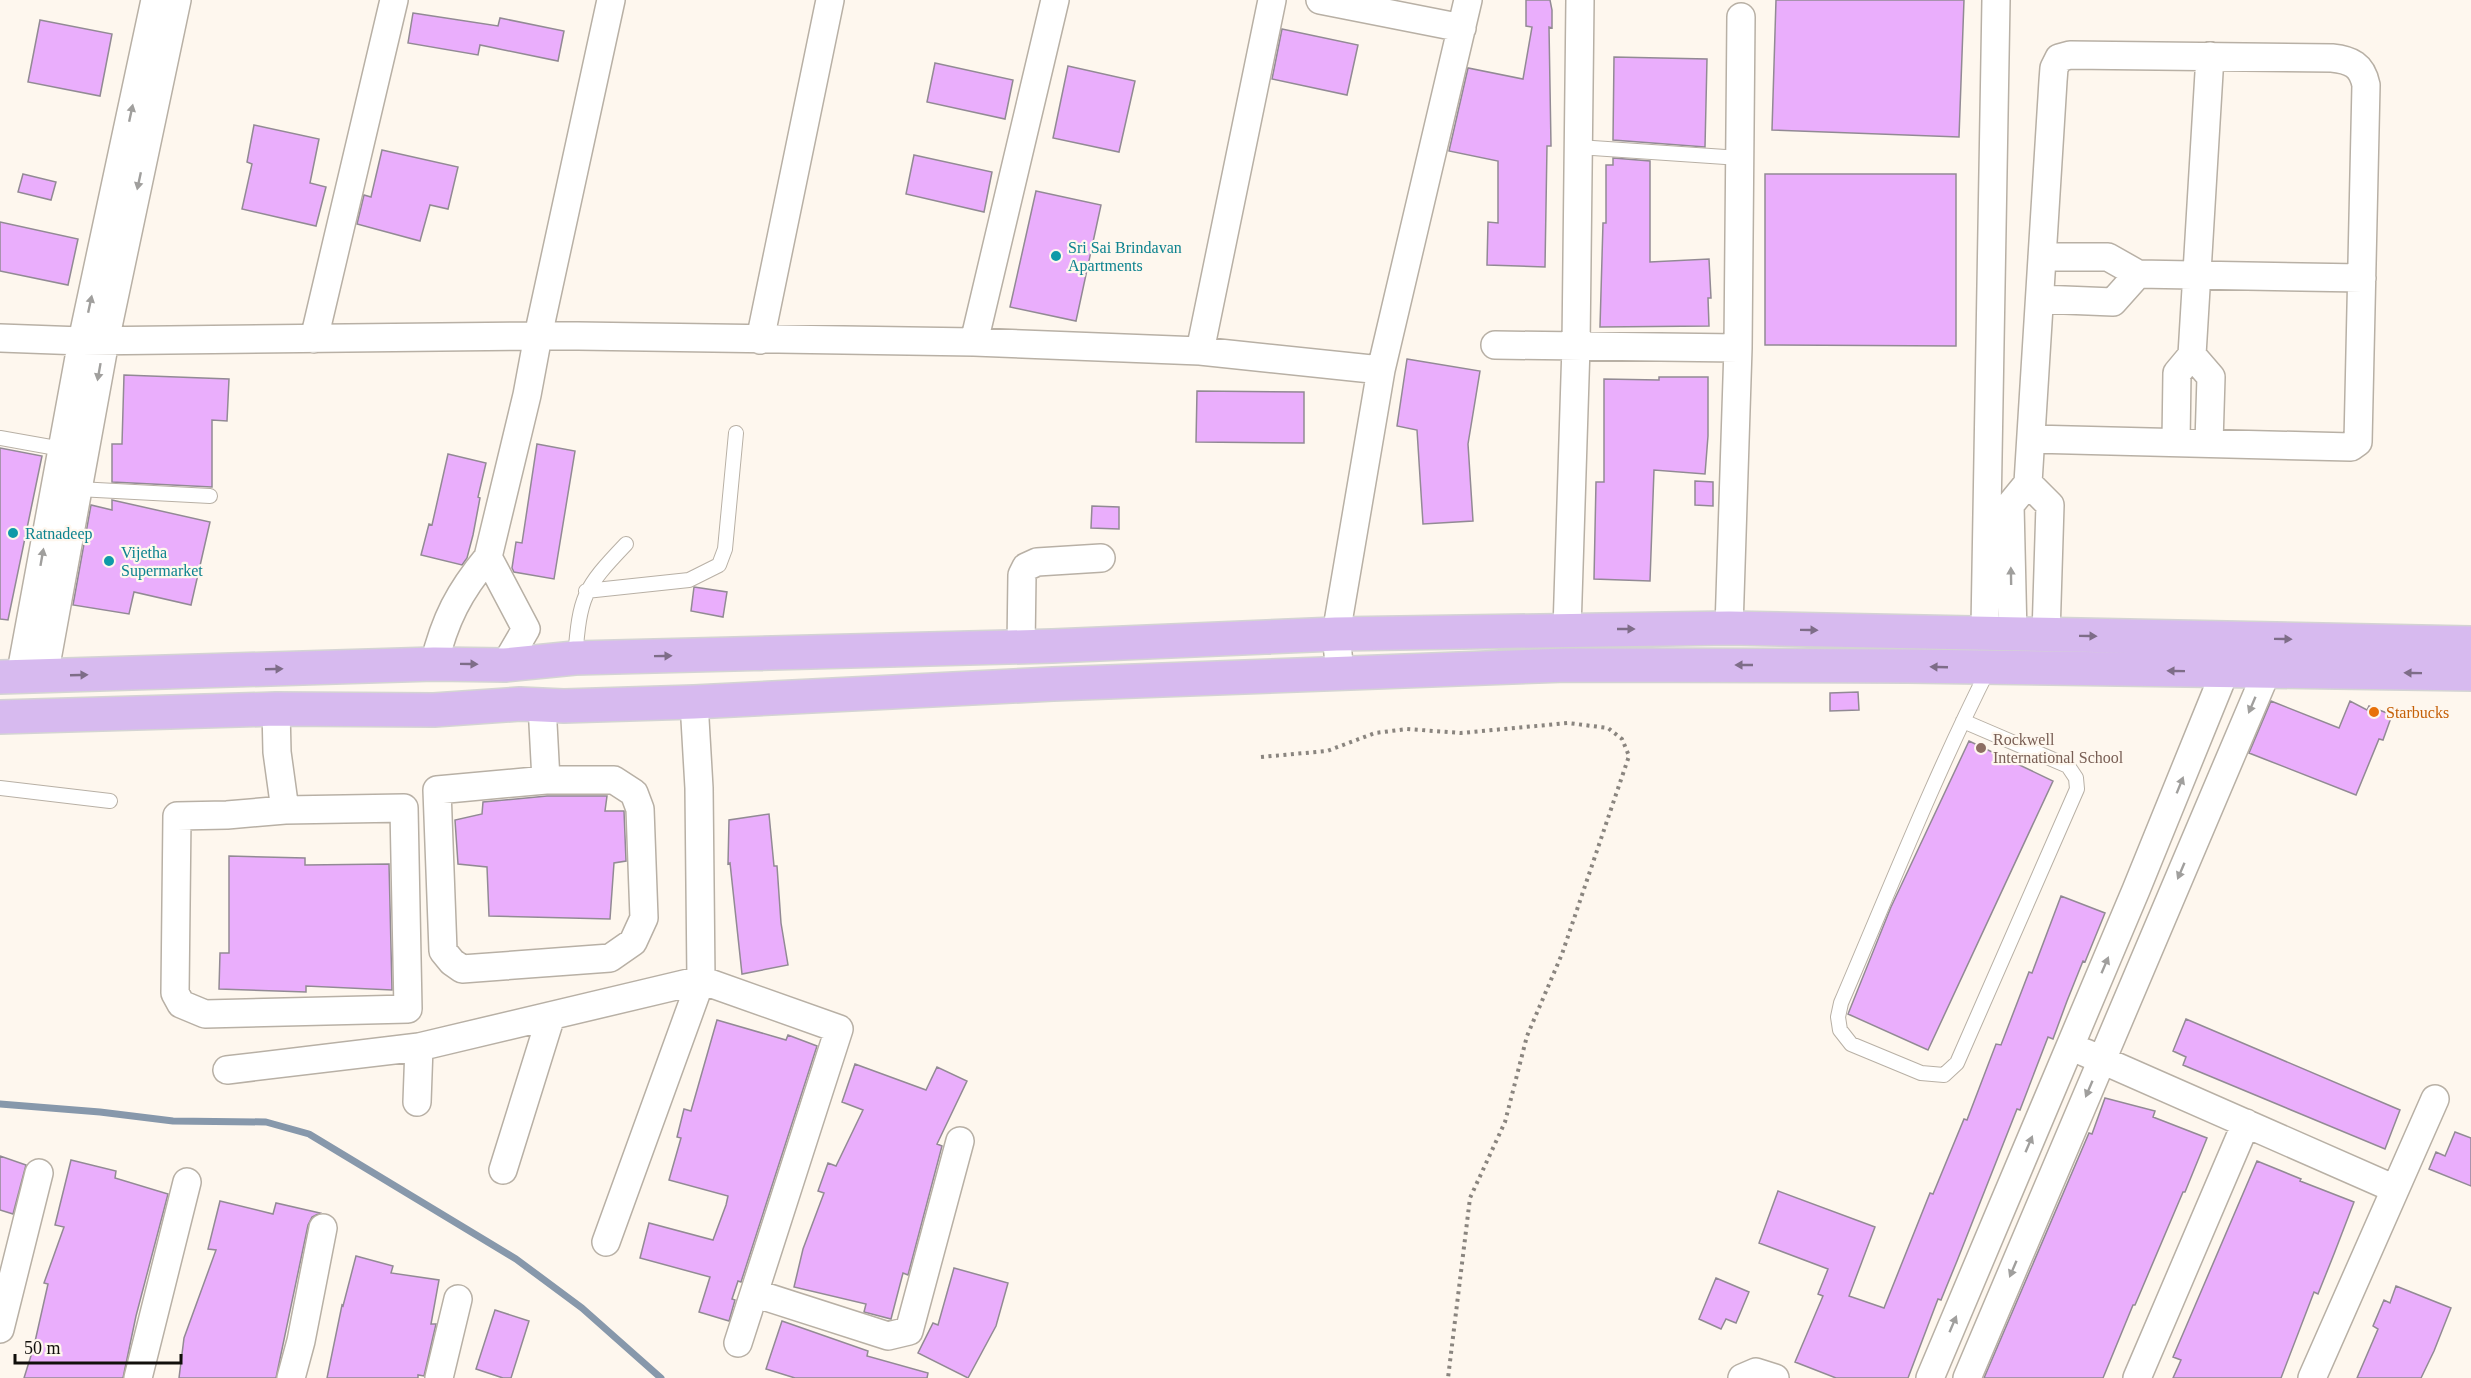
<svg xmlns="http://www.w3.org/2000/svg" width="2471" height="1378" font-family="Georgia,serif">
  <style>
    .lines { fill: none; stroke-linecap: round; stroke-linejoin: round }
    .stream { stroke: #8798ab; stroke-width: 7 }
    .building { fill: #eaaefc; stroke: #928a94; stroke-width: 1.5 }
    .lane-casing { stroke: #b8b0a5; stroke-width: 16 }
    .street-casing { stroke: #b8b0a5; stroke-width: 30 }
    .primary-casing { stroke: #d4d4d3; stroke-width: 36 }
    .path { stroke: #8a857f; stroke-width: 4; stroke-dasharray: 3 4.5; stroke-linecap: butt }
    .lane { stroke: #fff; stroke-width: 14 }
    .street { stroke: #fff; stroke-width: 27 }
    .primary { stroke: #d7baef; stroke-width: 33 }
    .oneway { fill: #a09f9d }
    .oneway2 { fill: #7e6d88 }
    .culture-dot { fill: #0f9aa8; stroke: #fef7ee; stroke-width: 2 }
    .food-dot { fill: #e8710a; stroke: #fef7ee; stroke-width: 2 }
    .education-dot { fill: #8d6e63; stroke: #fef7ee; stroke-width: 2 }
    .labels { text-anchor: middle; stroke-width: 4.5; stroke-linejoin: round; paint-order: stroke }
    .culture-label { font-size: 16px; fill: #0d838f; stroke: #fef7ee; text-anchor: start }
    .food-label { font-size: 16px; fill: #c56008; stroke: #fef7ee; text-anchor: start }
    .education-label { font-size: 16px; fill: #785e54; stroke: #fef7ee; text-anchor: start }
  </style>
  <rect width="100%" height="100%" fill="#fef7ee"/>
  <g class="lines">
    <path class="stream" d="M0,1104L100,1112L173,1121L266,1122L309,1134L516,1259L582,1308L661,1378"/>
  </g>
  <path class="building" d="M1526,0H1550L1552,10V28L1549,27L1551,146H1547L1545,267L1487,265L1488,222L1498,223V161L1449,151L1468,68L1523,79L1532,27L1526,26Z
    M1776,0H1964L1959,137L1772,130Z
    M413,13L498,26L500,18L564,31L558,61L480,45L478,55L408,43Z
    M40,20L112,34L100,96L28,82Z
    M1282,29L1358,45L1347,95L1272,79Z
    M1614,57L1707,59L1705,147L1613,140Z
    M935,63L1013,80L1005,119L927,102Z
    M1068,66L1135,81L1119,152L1053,138Z
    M254,125L319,139L310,183L326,187L316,226L242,209L252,164L247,162Z
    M382,150L458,167L448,209L430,205L420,241L357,224L364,195L371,197Z
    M914,155L992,172L984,212L906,194Z
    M1613,158L1650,161V262L1709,259L1711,298H1708L1709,326L1600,327L1603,223H1606V165H1613Z
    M23,174L56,182L51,200L18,192Z
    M1765,174H1956V346L1765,345Z
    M1036,191L1101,205L1076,321L1010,307Z
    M0,222L78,239L68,285L0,271Z
    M1407,359L1480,371L1468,444L1473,521L1423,524L1417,430L1397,426Z
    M124,375L229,379L227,421L212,420V487L112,482V444H122Z
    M1659,377H1708V436L1705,474L1654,470L1650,581L1594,579L1596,482H1604V379L1659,380Z
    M1197,391L1304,392V443L1196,442Z
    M537,444L575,451L554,579L514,572L512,568L516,542L522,543Z
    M0,448L42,456L8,620L0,619Z
    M448,454L486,463L478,497L480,498L473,535L467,558L462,565L421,555L429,524L432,525Z
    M1695,481L1713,482V506L1695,505Z
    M112,500L210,522L191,605L134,592L129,614L73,605L91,505L112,510Z
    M1092,506L1119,507V529L1091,528Z
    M694,587L727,592L723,617L691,611Z
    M1858,692L1859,710L1830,711V693Z
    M2271,701L2339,728L2350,701L2367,710L2369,706L2392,715L2383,740L2379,739L2356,795L2249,753Z
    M1969,741L2053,781L1928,1050L1848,1014L1891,907Z
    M547,796H607L605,811H624L626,861L614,863L610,919L489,916L487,867L458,864L455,820L482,814L483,802Z
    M769,814L774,866H777L781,923L788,965L742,974L730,863L728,864L729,820Z
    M229,856L305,858V865L389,864L392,990L306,986V992L219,989L220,953H229Z
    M2061,896L2105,913L2085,962L2083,961L2067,1001L2053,1039L2048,1037L2020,1110L2017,1109L1957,1261L1941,1300L1938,1299L1908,1378H1836L1795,1362L1823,1296L1818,1294L1828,1269L1759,1243L1778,1191L1875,1227L1849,1296L1884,1308L1930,1193L1933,1194L1964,1119L1967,1120L1996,1044L2001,1045L2029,972L2032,973Z
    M2186,1019L2400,1110L2385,1149L2183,1065L2186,1057L2173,1051Z
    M717,1020L786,1040L788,1035L817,1046L741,1282L738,1281L732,1299L735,1300L729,1321L699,1312L710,1277L640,1258L649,1223L713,1240L726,1205L728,1196L669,1180L681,1138L677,1137L684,1109L691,1111Z
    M855,1064L926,1090L937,1067L967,1081L937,1144L942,1146L908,1275L903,1273L891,1319L864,1312L866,1304L794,1287L803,1249L824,1193L818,1191L828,1163L836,1166L863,1110L842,1102Z
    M2105,1098L2155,1111L2153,1117L2207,1138L2185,1192H2183L2135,1305H2133L2103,1378H1984L2089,1133L2092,1134Z
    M2455,1132L2471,1138V1186L2429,1169L2436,1152L2445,1156Z
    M0,1156L26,1165L13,1214L0,1210Z
    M71,1160L116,1171L115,1178L168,1194L136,1316L123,1378H24L34,1346L48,1284L44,1283L64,1227L55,1225Z
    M2257,1161L2301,1179L2300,1181L2354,1202L2334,1254L2318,1294L2314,1292L2281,1378H2173L2181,1360L2173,1357Z
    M220,1201L273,1214L276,1203L320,1213L312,1217L308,1225L276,1378H179L184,1338L216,1250L208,1249Z
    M356,1256L393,1266L391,1273L439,1280L431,1324H436L424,1376L418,1375V1378H327L342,1305L343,1306Z
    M954,1268L1008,1283L996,1326L968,1378L918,1353L933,1323L938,1325Z
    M1716,1278L1749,1292L1736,1323L1726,1319L1721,1329L1699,1319Z
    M2396,1286L2451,1308L2434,1351L2421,1378H2357L2378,1329L2373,1326L2384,1300L2390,1303Z
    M495,1310L529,1321L511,1378H503L476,1369Z
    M782,1321L868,1351L867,1356L928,1373L927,1378H795L766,1369Z"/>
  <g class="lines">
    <defs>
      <path id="lane" d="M1578,147L1740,158
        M0,438L62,449
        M78,489L210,496
        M586,591L689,580L719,565L725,549L736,433
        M575,658C580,596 583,589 626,544
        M1963,721L2068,766L2076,778L2077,789L1957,1063L1944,1075L1921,1073L1851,1044L1840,1030L1838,1017L1841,1003C1889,891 1934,777 1989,668
        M0,788L110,801"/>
      <path id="street" d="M1320,0L1462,28
        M2042,257H2108L2138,274L2362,278
        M2040,299L2113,302L2138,274
        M0,338L82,341L538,336L611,0
        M314,339L394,0
        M760,340L830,0
        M974,342L1055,0
        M1495,345L1738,348
        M1200,351L1272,0
        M2192,355L2211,377L2209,443
        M1381,370L1468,0
        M2176,442L2177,373L2192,355L2210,56
        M2028,483L2053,81L2054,68L2059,58L2070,55L2332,58C2351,60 2362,65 2366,85L2358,442L2351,447L2031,439
        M1729,628L1738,348L1741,17
        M1567,630L1576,346L1580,0
        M1987,634L1985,628L1996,0
        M2013,635L2010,505L2028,483L2050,505L2046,635
        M1021,647L1022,575L1026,567L1037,562L1101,558
        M434,664C445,619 459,592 488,557
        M505,665L526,629L488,557L527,395L538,336H578L974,342L1200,351L1381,370L1336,634L1340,673
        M44,676L105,341L177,0
        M20,677L82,341L155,0
        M542,705L546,780
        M276,709L277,752L285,810L227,815L177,816L175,993L181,1004L205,1014L408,1009L404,808L285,810
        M546,780H614L634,793L640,809L644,918L633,942L610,958L462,969L452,962L443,951L437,790Z
        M2086,1053L2395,1189
        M227,1070L419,1047L701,980L839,1029L738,1343
        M417,1102L419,1047
        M503,1170L551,1016
        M606,1242L701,980L699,788L694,702
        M754,1293L888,1336L909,1331L960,1141
        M0,1329L39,1173
        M138,1378L187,1182
        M291,1378L301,1341L323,1228
        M439,1378L458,1299
        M1742,1378L1756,1372L1775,1378
        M1930,1378L2136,890L2225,671
        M1967,1378L2267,671
        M2137,1378L2246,1123
        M2312,1378L2435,1099"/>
      <path id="primary" d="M0,677L434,664L505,665L575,658L1052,646L1336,634L1729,628L2471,643
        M0,717L276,709L434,710L520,704L564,706L694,702L1053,684L1567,665L1908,666L2471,674"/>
    </defs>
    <use href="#lane" class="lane-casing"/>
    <use href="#street" class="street-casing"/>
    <use href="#primary" class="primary-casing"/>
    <path class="path" d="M1261,757L1327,751L1375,733L1407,729L1461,733L1568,723L1608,728L1622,739L1629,756L1562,954L1527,1036L1505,1122L1470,1198L1448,1378"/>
    <use href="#lane" class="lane"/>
    <use href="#street" class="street"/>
    <use href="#primary" class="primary"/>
  </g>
  <defs><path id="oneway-solid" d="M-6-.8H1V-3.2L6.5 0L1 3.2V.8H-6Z" transform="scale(1.5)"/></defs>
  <g class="oneway">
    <use href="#oneway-solid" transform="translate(131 113) rotate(-78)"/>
    <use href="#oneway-solid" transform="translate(139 181) rotate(102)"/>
    <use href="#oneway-solid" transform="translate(90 304) rotate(-78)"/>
    <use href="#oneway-solid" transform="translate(99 372) rotate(100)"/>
    <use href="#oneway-solid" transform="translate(42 557) rotate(-80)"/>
    <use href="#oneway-solid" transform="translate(2011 576) rotate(-91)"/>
    <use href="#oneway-solid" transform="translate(2252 705) rotate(113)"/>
    <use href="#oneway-solid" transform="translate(2180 785) rotate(-68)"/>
    <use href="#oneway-solid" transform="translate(2181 871) rotate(113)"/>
    <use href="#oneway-solid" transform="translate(2105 965) rotate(-67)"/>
    <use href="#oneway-solid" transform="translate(2089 1089) rotate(113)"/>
    <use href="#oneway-solid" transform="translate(2029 1144) rotate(-67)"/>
    <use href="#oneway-solid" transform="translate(2013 1269) rotate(113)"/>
    <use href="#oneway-solid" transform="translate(1953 1324) rotate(-67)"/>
  </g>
  <g class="oneway2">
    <use href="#oneway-solid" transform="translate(1626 629)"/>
    <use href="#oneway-solid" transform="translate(1809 630) rotate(1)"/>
    <use href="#oneway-solid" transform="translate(2088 636) rotate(1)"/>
    <use href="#oneway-solid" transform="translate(2283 639) rotate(1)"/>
    <use href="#oneway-solid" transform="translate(663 656) rotate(-1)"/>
    <use href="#oneway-solid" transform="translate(469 664) rotate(1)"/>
    <use href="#oneway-solid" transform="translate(1744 665) rotate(-180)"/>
    <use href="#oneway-solid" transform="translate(1939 667) rotate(-178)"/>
    <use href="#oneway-solid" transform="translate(274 669) rotate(-2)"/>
    <use href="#oneway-solid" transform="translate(2176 671) rotate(-179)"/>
    <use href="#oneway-solid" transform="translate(2413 673) rotate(-179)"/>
    <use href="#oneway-solid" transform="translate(79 675) rotate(-2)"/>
  </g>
  <g class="culture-dot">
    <circle cx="1056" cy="256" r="6"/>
    <circle cx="13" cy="533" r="6"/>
    <circle cx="109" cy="561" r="6"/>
  </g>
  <circle class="food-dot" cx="2374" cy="712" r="6"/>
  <circle class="education-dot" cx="1981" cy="748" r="6"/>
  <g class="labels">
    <g class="culture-label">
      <text x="1068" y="253">Sri Sai Brindavan<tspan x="1068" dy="18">Apartments</tspan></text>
      <text x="25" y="539">Ratnadeep</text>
      <text x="121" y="558">Vijetha<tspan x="121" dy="18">Supermarket</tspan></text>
    </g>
    <g class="food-label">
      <text x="2386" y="718">Starbucks</text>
    </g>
    <g class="education-label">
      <text x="1993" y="745">Rockwell<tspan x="1993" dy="18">International School</tspan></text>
    </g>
  </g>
  <path d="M15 1354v9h166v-9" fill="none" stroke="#110f0b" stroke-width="3"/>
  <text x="24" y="1354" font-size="18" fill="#110f0b" stroke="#fef7ee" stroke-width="4.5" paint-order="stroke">50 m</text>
</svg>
